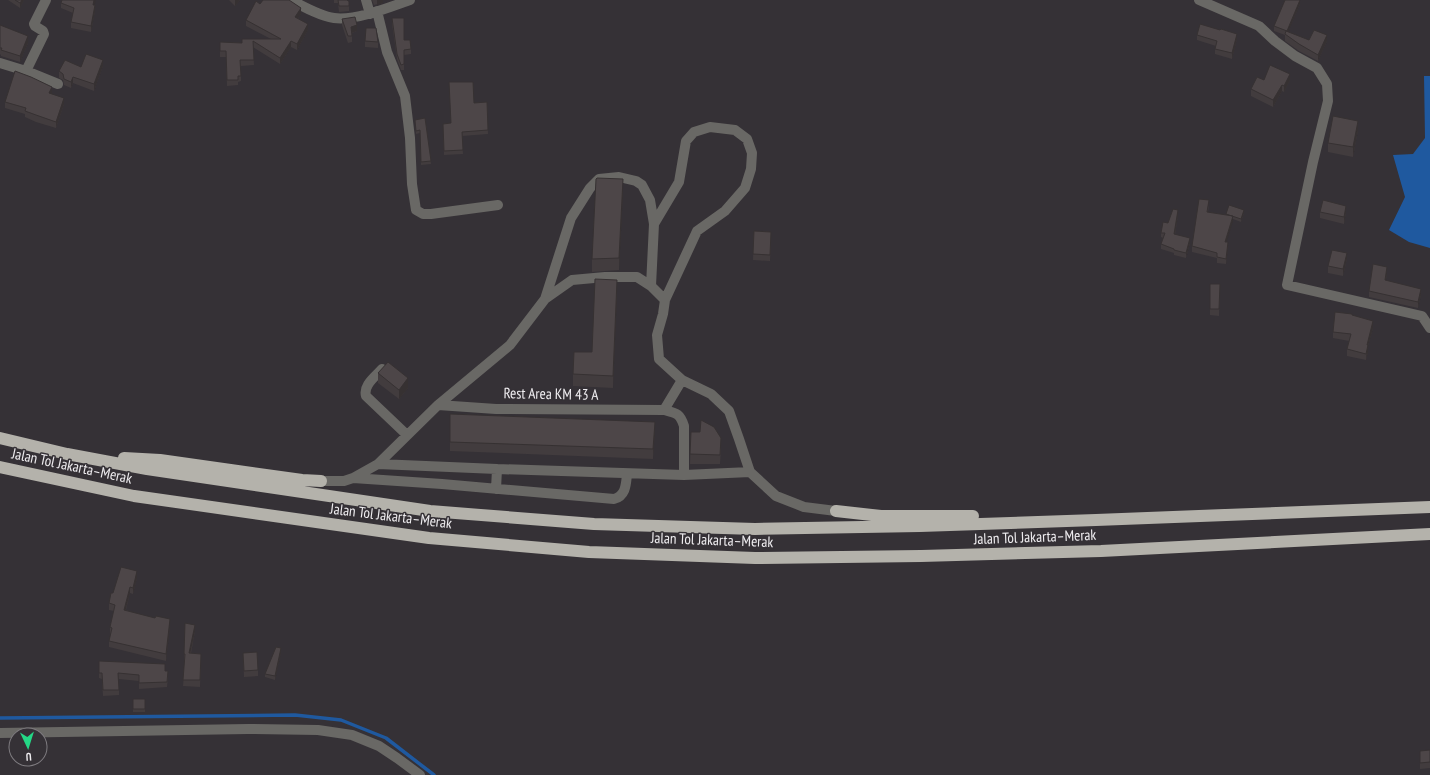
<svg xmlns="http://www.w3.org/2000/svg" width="1430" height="775" font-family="'PT Sans Narrow',sans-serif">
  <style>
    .water { fill: #1f599f }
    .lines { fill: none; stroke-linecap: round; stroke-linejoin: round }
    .stream { stroke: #1f599f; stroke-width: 3.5 }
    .minor { stroke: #696865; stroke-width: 10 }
    .highway { stroke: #b4b2ab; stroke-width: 12 }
    .wall { fill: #423c3e }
    .shaded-wall { fill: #363132 }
    .building { fill: #4d4648; stroke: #363132 }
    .labels { text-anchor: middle; stroke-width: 3; stroke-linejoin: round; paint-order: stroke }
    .street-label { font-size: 15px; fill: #efedf0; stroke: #353136 }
  </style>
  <rect width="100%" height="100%" fill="#353136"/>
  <path class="water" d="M1424,76H1430V248L1409,242L1389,230L1405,197L1393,155L1413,154L1425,138Z"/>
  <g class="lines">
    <path class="stream" d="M0,718L295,715L341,720L386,738L434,775"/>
    <path class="minor" d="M291,0C304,7 320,16 334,18C356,21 390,7 410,0
      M366,0L370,14
      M1199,0L1259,26L1275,41L1295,56L1317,68L1327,84L1328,101L1313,162L1287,285L1422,316L1430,328
      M377,11L387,52L405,96L410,138L412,184L416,210L423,214H431L498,205
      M0,63L26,71L58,84
      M26,71L44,34L43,31L35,26L34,24L46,0
      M654,224L679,182L686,141L694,132L710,127L735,130L747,139L752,153L751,169L745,188L725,211L697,231L665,300
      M545,299L571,218L590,188L599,179L619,177L636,181L642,185L650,200L654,224L651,286
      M382,369C375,377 363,385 366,396L407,435
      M438,405L496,409L664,410C676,413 680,413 684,426V475
      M664,410L682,380
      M378,464L497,469L684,475L750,472
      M353,478L442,484L614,499C626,496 626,484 627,474
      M321,481H344L353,478L378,464L438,405L510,345L545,299L572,280L605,277H637L651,286L665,300L663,314L657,335L659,359L682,380L711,394L729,411L739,439L750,472L776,496L804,507L836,511
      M496,489L497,469
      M0,733L248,729L318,730L352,735L379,746L397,758L420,775"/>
    <path class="highway" d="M0,438L67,454L147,469L430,511L594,524L755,529L920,526L1096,520L1430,507
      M124,458L160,460L302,480L321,481
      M0,467L134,496L429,538L589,552L755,558L921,556L1101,551L1430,534
      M836,511L881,516H973"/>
  </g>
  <path class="wall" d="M8,0H24L20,8Z
    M229,0H240L235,6Z
    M334,0H347L349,6V11L339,12L338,3H334Z
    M372,0H383V3L374,5Z
    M1300,0V4L1288,32L1309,40L1327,41L1318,61L1299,51L1285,41V35L1274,31V26Z
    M61,3L94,5L95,11L91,32L71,28V22L73,13L61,8Z
    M260,4L301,14L298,18L308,30L297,50L291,47L280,64L253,47L254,65L241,66V81L238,82V85L227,86L226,57H220V42L242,43L271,39L246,26V20Z
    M392,18L404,40L411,49V54L404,55V70H401L397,59L392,24Z
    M342,19L357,31L352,33V42L348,43L342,25Z
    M0,25L28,43L20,62L1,56V55L0,54Z
    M1197,35L1237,39L1232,59L1215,54V49L1216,46L1197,40Z
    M365,41L378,42V48L365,47Z
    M103,66L94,91L73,83L71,88L64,85L63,80L59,78V71L81,67Z
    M1264,80H1290L1284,92L1282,91L1273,107L1251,96V89Z
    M52,93L51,94L64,104L56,128L36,122L25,117V114L5,108V102Z
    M487,102L488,134L462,136L463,154L444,155L443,124L451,123L474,103Z
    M425,118L431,164L421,165L420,133L416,134L415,120Z
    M1358,130L1353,157L1328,152V143Z
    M623,192L619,270L592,272V259Z
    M1209,205L1208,212L1226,215L1244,213L1241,222L1233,219L1226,242L1228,248L1226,264L1217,263V258L1192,252V246Z
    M1320,212H1346L1344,224L1320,218Z
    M1178,215L1175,235L1190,243L1186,258L1174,255V253L1161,249V244L1163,238L1161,237V233L1168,223Z
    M754,231L771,232L770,261L753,260Z
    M1347,259L1343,276L1328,273V266Z
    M1387,273L1386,280L1421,295L1418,308L1369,297V291Z
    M1210,284H1220L1219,316L1210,315Z
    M617,292L613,388L573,386V374L592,352Z
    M1352,316L1373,328L1368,346V352L1366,360L1347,356V349L1349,341L1333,338V332Z
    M378,373L408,388L399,399L378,383Z
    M450,414L655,431L653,459L450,451Z
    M691,432L721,447L720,464H690Z
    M137,578L133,594L130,593L126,610L170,626L166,661L109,647V641L111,634L110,633V627L114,611L109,610V603L113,593Z
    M195,631L191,653L201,654L200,687L183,686L185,661L184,660V654Z
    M281,652L275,680L265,677V674Z
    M243,653L258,670V676L244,677Z
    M99,661L165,671L168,677L167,687L139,689V681L119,679V695L103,696L102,679L99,678Z
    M133,699H145V712H133Z
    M1430,750V768L1420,769V751Z"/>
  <path class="shaded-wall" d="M22,0H24L20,8V3Z
    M94,0H96L93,11V5Z
    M235,0H240L235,6Z
    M377,0H383V3L377,5Z
    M1300,0V4L1287,35V31Z
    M95,5V11L91,32V26Z
    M301,8V14L295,22V17Z
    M308,24V30L297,50V44Z
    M357,25V31L351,33V27Z
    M1237,34V39L1232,59V53Z
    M1327,35V41L1318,61V55Z
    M28,36V43L20,62V56Z
    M291,41V47L280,64V58Z
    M103,60V66L94,91V84Z
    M1290,74V80L1284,92V86Z
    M73,77V83L71,88V82Z
    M1282,85V91L1273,107V100Z
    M52,87V93L49,100V93Z
    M64,98V104L56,128V122Z
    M1358,121V130L1353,157V147Z
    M623,179V192L619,270V258Z
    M1346,206V212L1344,224V217Z
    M1178,210V215L1174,239V234Z
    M1244,210V213L1241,222V219Z
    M1233,216V221L1225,247V242Z
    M1190,238V243L1186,258V253Z
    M1228,242V248L1226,264V259Z
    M1347,253V259L1343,276V269Z
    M1387,267V273L1385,286V280Z
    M617,280V292L613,388V376Z
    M1421,289V295L1418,308V302Z
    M1373,321V328L1368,346V352L1366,360L1367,345Z
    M408,378V388L399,399V390Z
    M655,422V431L653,459V449Z
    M137,571V578L133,594V588Z
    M130,587V593L124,616V610Z
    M170,619V626L166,661V654Z
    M195,625V631L189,659V653Z
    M281,648V652L275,680V676Z"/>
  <path class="building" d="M15,0H22L20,3Z
    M62,0H94L93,5H95L91,26L71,22L74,8L61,3Z
    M263,0H289L301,8L295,17L308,24L297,44L291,41L280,58L253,41L254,60H240L241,76H238V80H227L226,51H220V42L242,43V39H281L246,20L256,1L260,4Z
    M338,0H347L348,1H349V6H339Z
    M1285,0H1300L1287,31L1274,26Z
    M355,17L357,25L351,27L352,36H348L342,19Z
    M392,18H404V40H410L411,49L404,50V64L401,65L397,54Z
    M1200,24L1220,30L1221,29L1237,34L1232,53L1215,49L1217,41L1197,35Z
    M0,25L28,36L20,56L1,50L2,48H0Z
    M366,28H376L378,42L365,41Z
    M1314,30L1327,35L1318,55L1299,44L1285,34L1286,31L1309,40Z
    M86,54L103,60L94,84L73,77L71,82L64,79L63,74L59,71L65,60L81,67Z
    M1270,65L1290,74L1284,86L1282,85L1273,100L1251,89L1257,77L1264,80Z
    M15,71L31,77L52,87L49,93L64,98L56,122L36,115L25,111L26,108L5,102Z
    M449,82H473L474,103L487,102L488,130L462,132L463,150L444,151L443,124L451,123Z
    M1333,116L1358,121L1353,147L1328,143Z
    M425,118L431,161L421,162L420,130L416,131L415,120Z
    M597,178L623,179L619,258L592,259L596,179Z
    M1199,199L1209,200L1207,212L1233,216L1225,242H1228L1226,259L1217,257V253L1192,246Z
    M1323,200L1346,206L1344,217L1320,212Z
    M1229,205L1244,210L1241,219L1226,214Z
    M1173,209L1178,210L1174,234L1190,238L1186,253L1174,250V249L1161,244L1165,233H1161L1163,222L1168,223Z
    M754,231L771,232L770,255L753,254Z
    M1332,250L1347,253L1343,269L1328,266Z
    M1373,264L1387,267L1385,280L1421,289L1418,302L1369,291Z
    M595,279L617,280L613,376L573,374L574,352H592Z
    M1210,284H1220L1219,309H1210Z
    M1335,312L1352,314V315L1373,321L1367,345H1368L1366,354L1347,349L1351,334L1333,332Z
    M388,362L408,378L399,390L378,373Z
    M450,414L655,422L653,449L450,442Z
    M701,420L714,427L721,438L720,455L690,454L691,432H700Z
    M121,567L137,571L133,588L130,587L124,610L155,618L156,616L170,619L166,654L109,641L112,628L110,627L115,605L109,603L111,593H113Z
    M185,623L195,625L189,653L201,654L200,680H183L185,654H184Z
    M276,647L281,648L275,676L265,674Z
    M257,652L258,670L244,671L243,653Z
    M99,661L165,664V671H168L167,682L139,683V675L118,673L119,690H103L102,673H99Z
    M133,699H145V709H133Z
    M1430,750V762L1420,763V751Z"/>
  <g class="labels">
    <g class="street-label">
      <text transform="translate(551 394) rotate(1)" y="5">Rest Area KM 43 A</text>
      <text transform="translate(72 466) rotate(12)" y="5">Jalan Tol Jakarta–Merak</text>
      <text transform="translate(391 516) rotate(7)" y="5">Jalan Tol Jakarta–Merak</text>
      <text transform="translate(1035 537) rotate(-2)" y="5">Jalan Tol Jakarta–Merak</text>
      <text transform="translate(712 540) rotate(2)" y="5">Jalan Tol Jakarta–Merak</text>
    </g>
  </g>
  <g transform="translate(28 747) rotate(176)"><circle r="19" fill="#353136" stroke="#7f7c80"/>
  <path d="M0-3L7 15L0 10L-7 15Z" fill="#24d886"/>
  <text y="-6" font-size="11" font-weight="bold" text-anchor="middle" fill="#efedf0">U</text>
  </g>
</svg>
